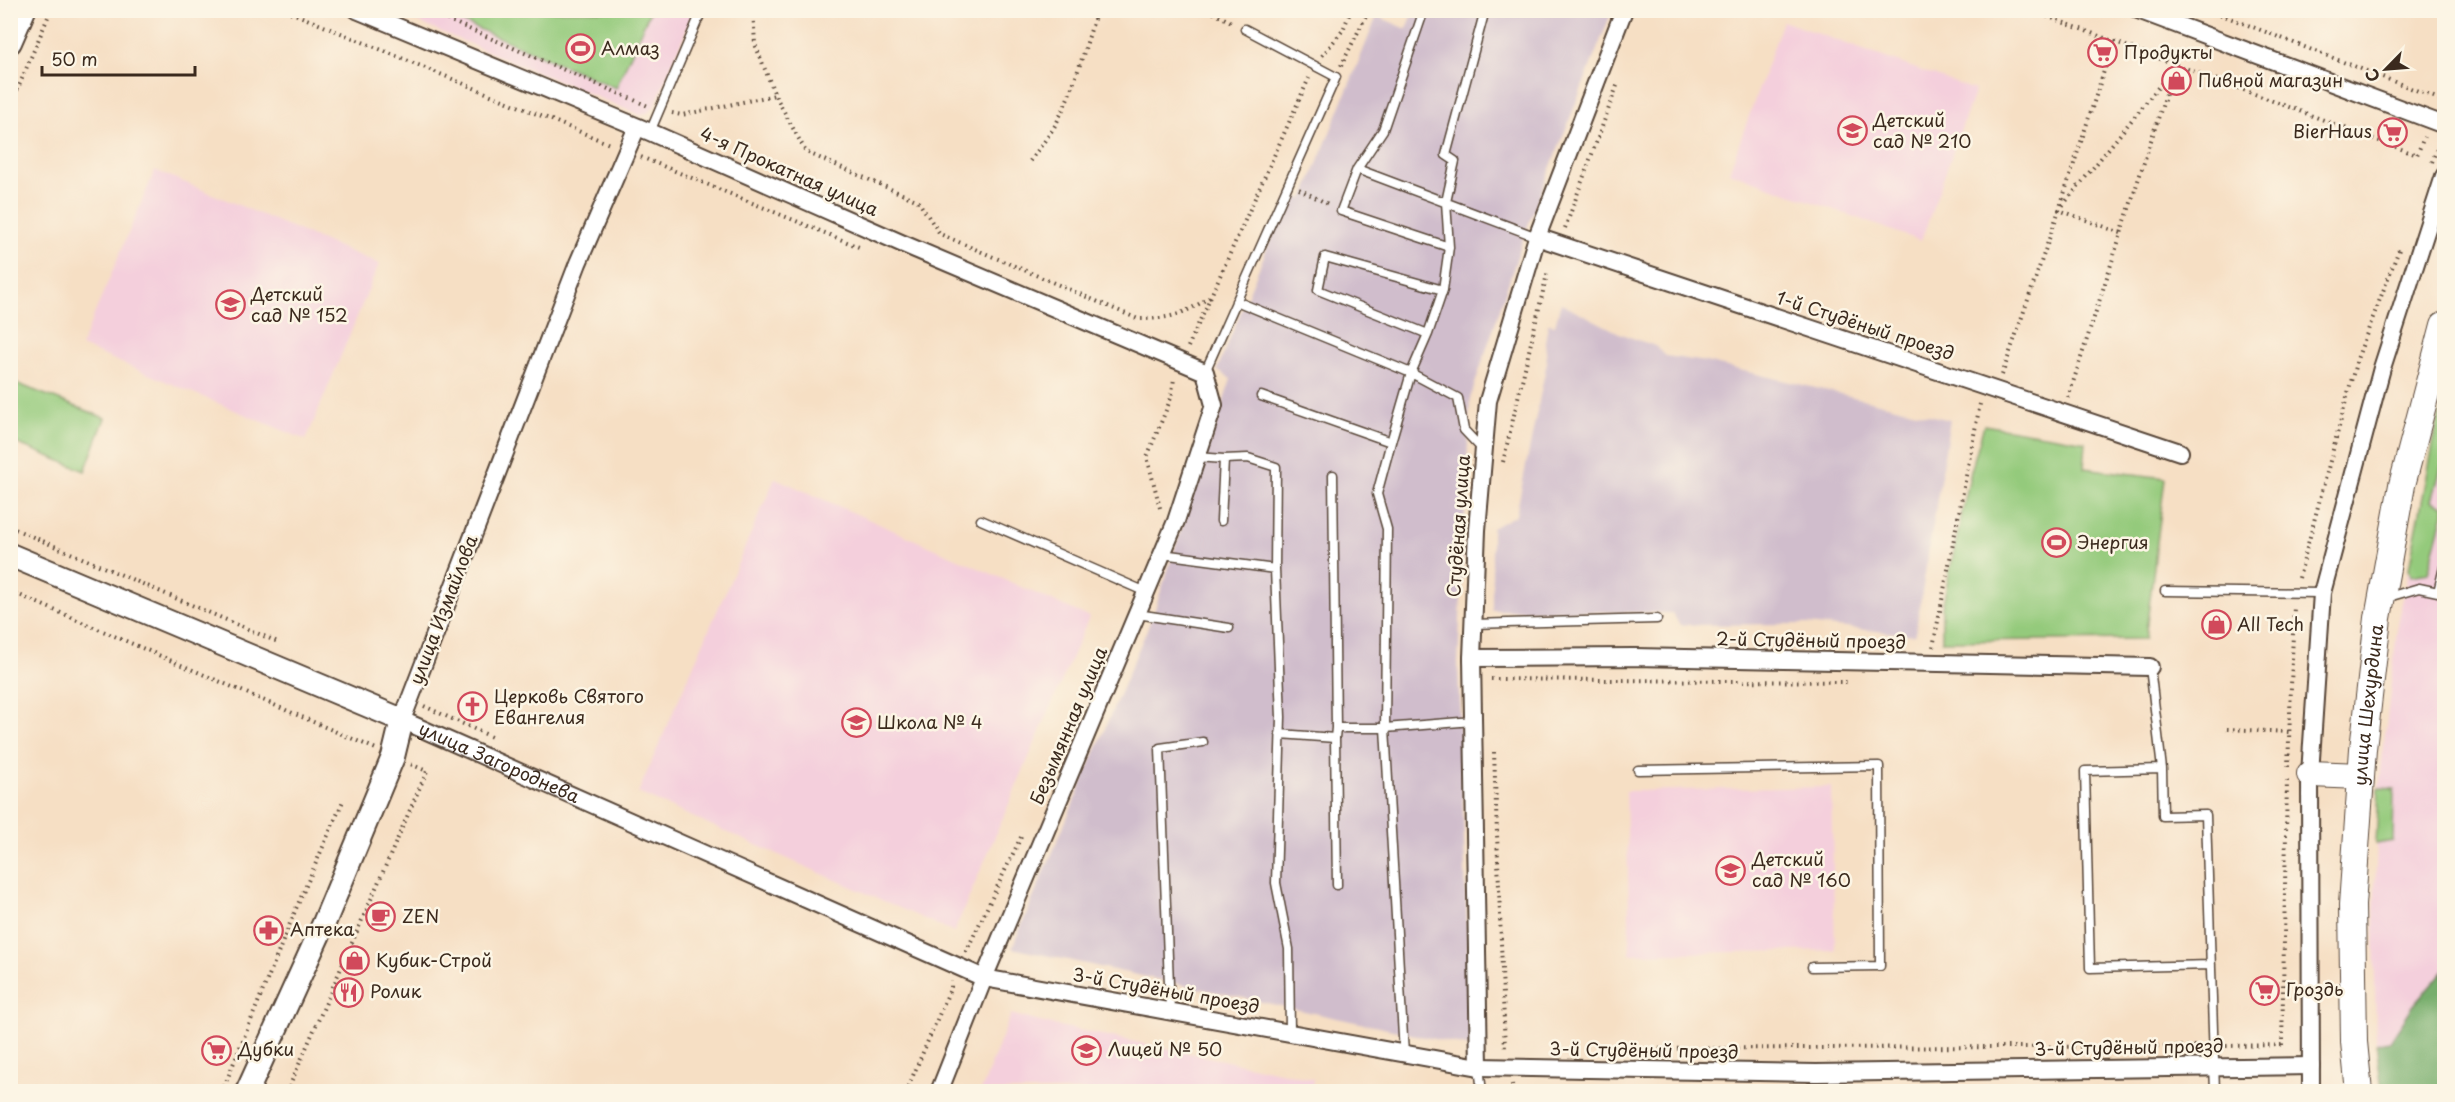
<svg xmlns="http://www.w3.org/2000/svg" width="2455" height="1102" font-family="'Playpen Sans',sans-serif">
  <style>
    .built { fill: #f4cfdc }
    .industrial { fill: #d0bdcc }
    .green { fill: #94ca7c; stroke: #687a4d; stroke-width: 1.5 }
    .forest { fill: #77ae6c; stroke: #596c45; stroke-width: 1.5 }
    .lines { fill: none; stroke-linecap: round; stroke-linejoin: round }
    .lane-casing { stroke: #574537; stroke-width: 11 }
    .street-casing { stroke: #574537; stroke-width: 20 }
    .secondary-casing { stroke: #574537; stroke-width: 26 }
    .primary-casing { stroke: #574537; stroke-width: 28 }
    .path { stroke: #574537; stroke-width: 4; stroke-dasharray: 1.5 4.5; stroke-linecap: butt }
    .lane { stroke: #fff; stroke-width: 8 }
    .street { stroke: #fff; stroke-width: 16 }
    .secondary { stroke: #fff; stroke-width: 22 }
    .primary { stroke: #fff; stroke-width: 26 }
    .labels { text-anchor: middle; stroke-width: 5; stroke-linejoin: round; paint-order: stroke }
    .poi-label { font-size: 18px; fill: #3b2a1e; stroke: #fcf5e5; text-anchor: start }
    .street-label { font-size: 18px; fill: #3b2a1e; stroke: #fcf5e5 }
  </style>
  <rect width="100%" height="100%" fill="#fcf5e5"/>
  <filter id="ink" filterUnits="userSpaceOnUse"><feTurbulence type="fractalNoise" baseFrequency=".0167" numOctaves="2"/><feDisplacementMap in="SourceGraphic" scale="12" xChannelSelector="R" yChannelSelector="G"/><feConvolveMatrix kernelMatrix="1 2 1 2 8 2 1 2 1" color-interpolation-filters="sRGB"/></filter>
  <filter id="wash" filterUnits="userSpaceOnUse"><feTurbulence type="fractalNoise" baseFrequency=".008" numOctaves="4" result="noise"/><feDisplacementMap in="SourceGraphic" scale="24" xChannelSelector="R" yChannelSelector="G"/><feGaussianBlur stdDeviation="1.35" result="paint"/><feColorMatrix in="noise" values="0 0 0 0 0 0 0 0 0 0 0 0 0 0 0 0 0 1.4 0 .05"/><feComposite in="paint" operator="in"/></filter>
  <g filter="url(#wash)">
    <rect width="100%" height="100%" fill="#f6dfc4"/>
    <path class="built" d="M391,11H694L655,105L649,112L640,115Z
      M1783,21L1975,90L1921,241L1729,172Z
      M155,170L379,264L306,440L81,346Z
      M2444,400V970L2413,1006L2390,1041L2376,1043L2374,918L2379,788L2398,622L2436,430Z
      M775,478L1089,617L954,932L638,793Z
      M1831,787L1835,950L1630,954L1626,791Z
      M1011,1014L1040,1022L1313,1079L1312,1091H981Z"/>
    <path class="industrial" d="M1414,11H1612L1525,233L1470,399L1458,663L1471,1047L1012,948L1153,615L1231,379L1217,370L1289,195L1303,199L1377,16L1407,29Z
      M1561,303L1621,334L1655,346L1666,356L1706,362L1950,420L1915,635L1807,624L1680,625L1672,613L1492,610V528L1516,515L1547,362L1545,342L1548,324L1555,325Z"/>
    <path class="green" d="M437,11H650L616,88Z
      M13,382L105,418L85,471L11,441L10,388Z
      M2444,400V457L2432,501L2444,505V513L2428,573L2411,576L2409,568L2436,430Z
      M1984,425L2086,442L2084,468L2165,478L2145,639L1942,641V608L1971,471Z
      M2379,788L2394,789L2393,841L2376,844Z"/>
    <path class="forest" d="M2444,970V1091H2382L2376,1043L2390,1041L2413,1006Z"/>
  </g>
  <g filter="url(#ink)">
    <g class="lines">
      <defs>
        <path id="lane" d="M650,132L702,10
          M1357,169L1383,130L1424,10
          M1449,247L1341,211L1357,169L1537,237
          M1236,301L1411,373L1391,442
          M1428,334L1318,290L1325,257L1443,290
          M1205,372L1336,77L1245,29
          M1261,396L1391,442L1377,494L1387,529L1385,728H1336L1335,738L1280,734
          M1483,450L1464,430L1458,398L1411,373L1428,334L1443,290L1449,247L1446,202L1455,161L1446,155L1485,10
          M1197,457L1224,459L1221,521
          M1333,475L1336,728
          M981,520L1146,592
          M1162,554L1275,569L1276,467L1248,458L1224,459
          M1275,569L1281,717L1276,883L1289,949L1290,1033
          M2165,591L2322,593
          M2385,598L2419,588L2438,592L2444,567
          M1137,614L1229,628
          M1473,624L1657,619
          M2150,667L2162,769L2163,816L2206,815L2215,1092
          M1335,738L1337,885
          M2162,769L2085,771L2090,968L2211,965
          M1638,770L1879,766L1880,966L1812,967
          M1170,1011L1160,748L1203,742
          M1404,1054L1385,728L1473,721
          M1479,1067L1482,1092"/>
        <g id="street">
          <path d="M357,10L650,132L901,243L1205,372L1214,405L1176,521L984,978L939,1092"/>
          <path d="M2138,10L2444,125"/>
          <path id="s1" d="M637,127L578,263L402,720L984,978L1479,1067L1816,1073L2311,1066"/>
          <path d="M1537,237L2180,452"/>
          <path d="M1472,658L1635,657L2150,667"/>
          <path d="M1479,1067L1472,658L1477,530L1488,401L1537,237L1624,10"/>
          <path d="M2311,1092L2310,774L2322,593L2382,368L2444,176"/>
        </g>
        <path id="secondary" d="M10,42L24,10
          M10,555L402,720L393,757L324,923L247,1092"/>
        <g id="primary">
          <path d="M2310,774L2361,776"/>
          <path id="s2" d="M2359,1092L2354,1042L2352,905L2363,749L2378,618L2402,485L2444,325"/>
        </g>
      </defs>
      <use href="#lane" class="lane-casing"/>
      <use href="#street" class="street-casing"/>
      <use href="#secondary" class="secondary-casing"/>
      <use href="#primary" class="primary-casing"/>
      <path class="path" d="M285,10L612,145
        M425,10L648,106
        M753,10L755,44L775,95L806,152L918,201L940,234L1138,319C1171,319 1182,315 1210,297
        M1208,10L1233,23
        M2030,10L2417,155L2424,137
        M2209,10L2444,101
        M1322,56L1343,30L1351,10
        M1341,66L1369,10
        M10,107L51,10
        M672,113L682,115L775,95
        M641,157L859,247
        M1030,161C1039,148 1050,135 1057,122C1075,86 1085,48 1097,10
        M2432,162L2440,141
        M1299,189L1330,205
        M1565,228L1618,83
        M2121,233L2059,210L2173,69
        M1188,347L1309,78
        M2002,375L2059,210L2113,43
        M2068,398L2175,66
        M1503,462L1548,270
        M1160,508L1147,457L1171,398L1174,379
        M10,527L280,643
        M2299,578L2357,359L2400,247
        M10,591L376,749
        M1933,647L1980,404
        M1491,679L1847,682
        M424,706L494,738
        M2227,729L2289,732
        M1494,752L1505,1050
        M2288,767L2294,606
        M966,952L1021,837
        M2226,1046L2282,1045
        M2282,1046L2287,780
        M1617,1049L2201,1046
        M1512,1084L1513,1090L1583,1089
        M222,1092L295,911L343,801
        M287,1092L427,771L410,764
        M906,1092L951,987V981"/>
      <use href="#lane" class="lane"/>
      <use href="#street" class="street"/>
      <use href="#secondary" class="secondary"/>
      <use href="#primary" class="primary"/>
    </g>
  </g>
  <defs>
    <symbol id="stadium-ring" viewBox="-11 -11 22 22"><circle r="9.5" fill="#fcf5e5" stroke="#d1495b" stroke-width="1.5"/><path d="M0-5a6.5 5 0 1 0 0 10a6.5 5 0 1 0 0-10ZM-3.5-1.8h7v3.6h-7Z" fill="#d1495b"/></symbol>
    <symbol id="supermarket-ring" viewBox="-11 -11 22 22"><circle r="9.5" fill="#fcf5e5" stroke="#d1495b" stroke-width="1.5"/><path d="M-6-5.5h2.5l.6 2H6L4.5 2H-2.5L-4.4-4H-6ZM-1.5 3.2a1.3 1.3 0 1 0 .1 0ZM3 3.2a1.3 1.3 0 1 0 .1 0Z" fill="#d1495b"/></symbol>
    <symbol id="shop-ring" viewBox="-11 -11 22 22"><circle r="9.5" fill="#fcf5e5" stroke="#d1495b" stroke-width="1.5"/><path d="M-5-2.5h2.3a2.7 3.5 0 0 1 5.4 0H5L5.5 6h-11ZM-1.5-2.5h3a1.5 2.3 0 0 0-3 0Z" fill="#d1495b"/></symbol>
    <symbol id="school-ring" viewBox="-11 -11 22 22"><circle r="9.5" fill="#fcf5e5" stroke="#d1495b" stroke-width="1.5"/><path d="M0-5L7-2L0 1L-7-2ZM-4 1L0 2.5L4 1V4Q0 6-4 4Z" fill="#d1495b"/></symbol>
    <symbol id="church-ring" viewBox="-11 -11 22 22"><circle r="9.5" fill="#fcf5e5" stroke="#d1495b" stroke-width="1.5"/><path d="M-1.2-6h2.4v3.5h3.3v2.4h-3.3V6h-2.4V-.1h-3.3v-2.4h3.3Z" fill="#d1495b"/></symbol>
    <symbol id="cafe-ring" viewBox="-11 -11 22 22"><circle r="9.5" fill="#fcf5e5" stroke="#d1495b" stroke-width="1.5"/><path d="M-5.5-4.5H6V0H3Q3 3.5 0 3.5H-2.5Q-5.5 3.5-5.5 0ZM3-3.2v2h1.7v-2ZM-6 4.5H4V6H-6Z" fill="#d1495b"/></symbol>
    <symbol id="pharmacy-ring" viewBox="-11 -11 22 22"><circle r="9.5" fill="#fcf5e5" stroke="#d1495b" stroke-width="1.5"/><path d="M-2-6h4v4h4v4h-4v4h-4v-4h-4v-4h4Z" fill="#d1495b"/></symbol>
    <symbol id="restaurant-ring" viewBox="-11 -11 22 22"><circle r="9.5" fill="#fcf5e5" stroke="#d1495b" stroke-width="1.5"/><path d="M-5-6h1v4h1v-4h1v4h1v-4h1v5L-1.5 .5V6h-2V.5L-5-1ZM5-6V6H3V1.5H1.5Q1.5-4 5-6Z" fill="#d1495b"/></symbol>
  </defs>
  <g fill-rule="evenodd">
    <use href="#stadium-ring" x="564" y="32" width="33" height="33"/>
    <use href="#supermarket-ring" x="2086" y="36" width="33" height="33"/>
    <use href="#shop-ring" x="2160" y="64" width="33" height="33"/>
    <use href="#school-ring" x="1836" y="114" width="33" height="33"/>
    <use href="#supermarket-ring" x="2376" y="116" width="33" height="33"/>
    <use href="#school-ring" x="214" y="288" width="33" height="33"/>
    <use href="#stadium-ring" x="2040" y="526" width="33" height="33"/>
    <use href="#shop-ring" x="2200" y="608" width="33" height="33"/>
    <use href="#church-ring" x="456" y="690" width="33" height="33"/>
    <use href="#school-ring" x="840" y="706" width="33" height="33"/>
    <use href="#school-ring" x="1714" y="854" width="33" height="33"/>
    <use href="#cafe-ring" x="364" y="900" width="33" height="33"/>
    <use href="#pharmacy-ring" x="252" y="914" width="33" height="33"/>
    <use href="#shop-ring" x="338" y="944" width="33" height="33"/>
    <use href="#supermarket-ring" x="2248" y="974" width="33" height="33"/>
    <use href="#restaurant-ring" x="332" y="976" width="33" height="33"/>
    <use href="#supermarket-ring" x="200" y="1034" width="33" height="33"/>
    <use href="#school-ring" x="1070" y="1034" width="33" height="33"/>
  </g>
  <g class="labels">
    <g class="poi-label">
      <text x="601" y="55">Алмаз</text>
      <text x="2124" y="59">Продукты</text>
      <text x="2198" y="87">Пивной магазин</text>
      <text x="1873" y="127">Детский<tspan x="1873" dy="21">сад № 210</tspan></text>
      <text x="2372" y="138" text-anchor="end">BierHaus</text>
      <text x="251" y="301">Детский<tspan x="251" dy="21">сад № 152</tspan></text>
      <text x="2077" y="549">Энергия</text>
      <text x="2237" y="631">All Tech</text>
      <text x="494" y="703">Церковь Святого<tspan x="494" dy="21">Евангелия</tspan></text>
      <text x="877" y="729">Школа № 4</text>
      <text x="1752" y="866">Детский<tspan x="1752" dy="21">сад № 160</tspan></text>
      <text x="402" y="923">ZEN</text>
      <text x="290" y="936">Аптека</text>
      <text x="376" y="967">Кубик-Строй</text>
      <text x="2286" y="996">Гроздь</text>
      <text x="370" y="998">Ролик</text>
      <text x="238" y="1056">Дубки</text>
      <text x="1108" y="1056">Лицей № 50</text>
    </g>
    <g class="street-label">
      <text transform="translate(789 172) rotate(24)" y="6">4-я Прокатная улица</text>
      <text transform="translate(1865 326) rotate(18)" y="6">1-й Студёный проезд</text>
      <text transform="translate(1459 526) rotate(-86)" y="6">Студёная улица</text>
      <text transform="translate(444 610) rotate(-69)" y="6">улица Измайлова</text>
      <text transform="translate(1811 641) rotate(1)" y="6">2-й Студёный проезд</text>
      <text dy="6" stroke="none"><textPath href="#s2" startOffset="388">улица Шехурдина</textPath></text>
      <text transform="translate(1069 726) rotate(-67)" y="6">Безымянная улица</text>
      <text dy="6" stroke="none"><textPath href="#s1" startOffset="744">улица Загороднева</textPath></text>
      <text transform="translate(1166 991) rotate(10)" y="6">3-й Студёный проезд</text>
      <text transform="translate(2129 1048) rotate(-1)" y="6">3-й Студёный проезд</text>
      <text transform="translate(1644 1051) rotate(1)" y="6">3-й Студёный проезд</text>
    </g>
  </g>
  <rect width="2455" height="1102" fill="none" stroke="#fcf5e5" stroke-width="36"/>
  <g transform="translate(2386 69) rotate(245)" stroke="#fcf5e5" stroke-width="4.5" paint-order="stroke">
  <path d="M0-4.5L10 22L0 15L-10 22Z" fill="#3b2a1e"/>
  <text y="-9" font-size="16" font-weight="bold" text-anchor="middle" fill="#3b2a1e">С</text>
  </g>
  <path d="M42 66v9h153v-9" fill="none" stroke="#3b2a1e" stroke-width="3"/>
  <text x="51" y="66" font-size="18" fill="#3b2a1e" stroke="#fcf5e5" stroke-width="4.5" paint-order="stroke">50 m</text>
</svg>
